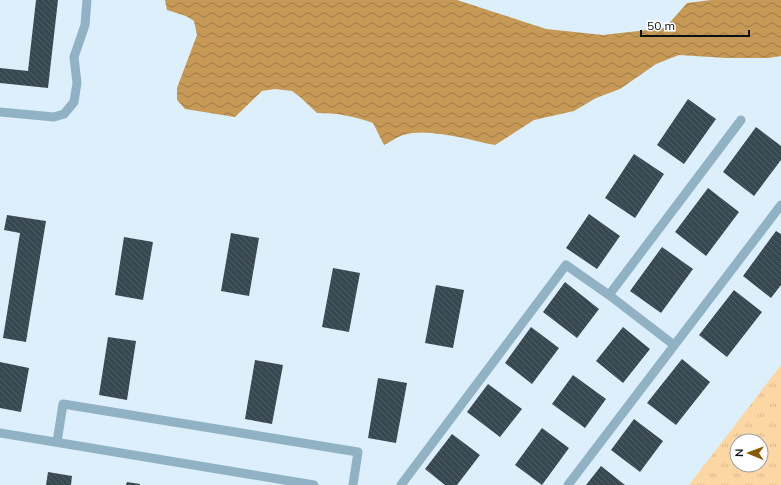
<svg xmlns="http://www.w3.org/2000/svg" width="781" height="485" font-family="Mulish,sans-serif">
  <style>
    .park { fill: url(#park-tufts); fill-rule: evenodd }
    .water { fill: url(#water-waves) }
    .building { fill: url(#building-back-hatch) }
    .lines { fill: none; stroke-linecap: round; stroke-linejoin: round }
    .service { stroke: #91b2c4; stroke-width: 9 }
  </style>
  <defs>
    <pattern id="park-tufts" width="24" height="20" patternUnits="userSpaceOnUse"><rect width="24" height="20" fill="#fcd7a4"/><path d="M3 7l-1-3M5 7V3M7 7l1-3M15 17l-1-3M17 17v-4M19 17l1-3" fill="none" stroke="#d7b88c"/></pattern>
    <pattern id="water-waves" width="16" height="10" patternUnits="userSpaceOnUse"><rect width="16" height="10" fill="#c69957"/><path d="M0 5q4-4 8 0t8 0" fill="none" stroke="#9f7b47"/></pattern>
    <pattern id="building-back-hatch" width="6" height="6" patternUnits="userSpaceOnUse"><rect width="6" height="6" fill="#384851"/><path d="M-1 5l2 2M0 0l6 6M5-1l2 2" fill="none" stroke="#515e66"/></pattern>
  </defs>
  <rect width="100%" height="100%" fill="#dceffb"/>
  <path class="park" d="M781,365V485H689ZM737,441H761V465H737Z"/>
  <path class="water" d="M165,0H457L546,29L603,35L665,28L687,3L711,0H781V56L768,58H726L679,55L656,64L620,89L596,98L574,111L534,120L495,145C469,140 428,127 403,135C397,137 390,142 384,145L373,123C353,116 338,113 317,113L300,97L292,91L275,89L262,91L235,117L185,109L177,100V88L197,35L194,21L186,16L167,10Z"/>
  <path class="building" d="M36,0H58L48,88L0,83V68L28,71Z
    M688,99L716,119L684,164L657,145Z
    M756,127L781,146V160L754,196L723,172Z
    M634,154L664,174L635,218L605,198Z
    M708,188L739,212L706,256L675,232Z
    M589,214L620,236L597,269L566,248Z
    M7,215L46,221L26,342L3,338L20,233L4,230Z
    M776,231L781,234V285L771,298L743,276Z
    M231,233L259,238L249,296L221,291Z
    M124,237L153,242L143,300L115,295Z
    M662,247L693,269L661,313L630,291Z
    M333,268L360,273L349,332L322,327Z
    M565,282L599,309L577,338L543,312Z
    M436,285L464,290L453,348L425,343Z
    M734,290L762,312L727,357L699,335Z
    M531,327L559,348L532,384L505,363Z
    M623,327L650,349L623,383L596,361Z
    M108,337L136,341L127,400L99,395Z
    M682,359L710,382L676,425L647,403Z
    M255,360L283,365L272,424L245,419Z
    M0,362L29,368L21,412L0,408Z
    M573,375L606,399L585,428L552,404Z
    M378,378L407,383L396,443L368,438Z
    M488,384L522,409L500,437L467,412Z
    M634,419L663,441L640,472L611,450Z
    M542,428L569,448L542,485L515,465Z
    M452,434L480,455L457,485H445L425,469Z
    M601,466L625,485H586Z
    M48,472L72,476L71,485H46Z
    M127,482L140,484V485H126Z"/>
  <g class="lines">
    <path class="service" d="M0,112L54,117L64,114L74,102L77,83L74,57L85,25L87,0
      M609,295L741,120
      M0,433L314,485
      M57,442L63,404L358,452L353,485
      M401,485L566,265L609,295L674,345
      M568,485L781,205"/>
  </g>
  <g transform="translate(749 453) rotate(271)"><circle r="19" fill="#ffffff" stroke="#9da0a1"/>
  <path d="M0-3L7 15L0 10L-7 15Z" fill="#895b00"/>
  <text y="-6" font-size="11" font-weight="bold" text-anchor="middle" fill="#0b1215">N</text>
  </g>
  <path d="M641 30v6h108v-6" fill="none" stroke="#0b1215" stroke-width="2"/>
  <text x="647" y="30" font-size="12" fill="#0b1215" stroke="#ffffff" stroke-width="3" paint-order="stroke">50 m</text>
</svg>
